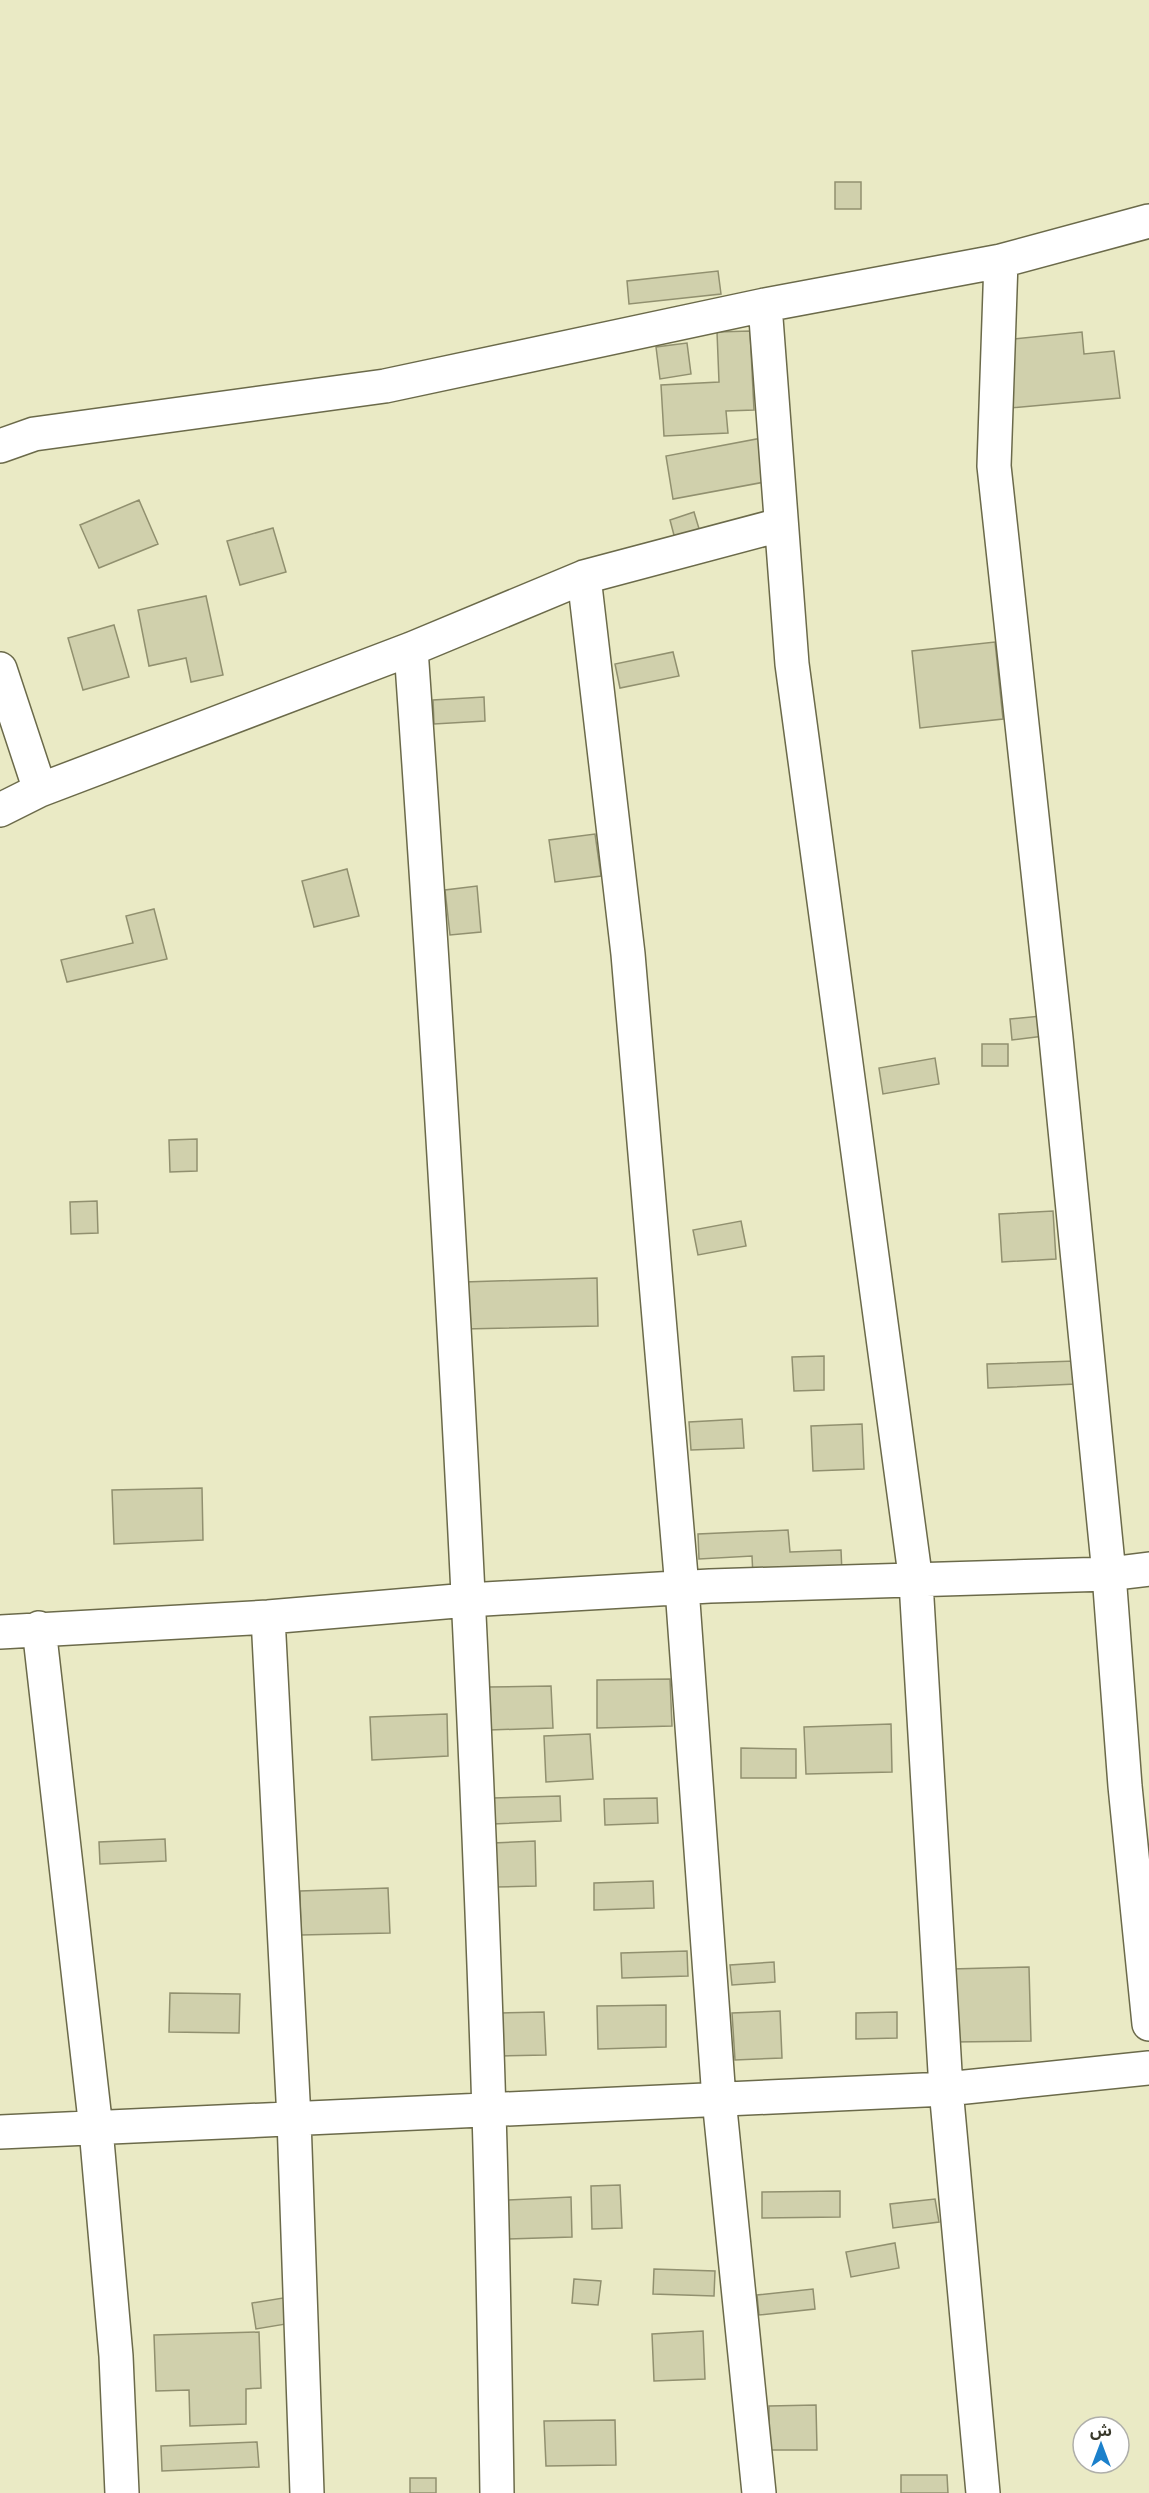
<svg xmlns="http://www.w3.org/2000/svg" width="1149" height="2493" font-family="Bitter,'Noto Sans Arabic',serif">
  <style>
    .building { fill: #d0d0ac; stroke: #91906f; stroke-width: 1.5 }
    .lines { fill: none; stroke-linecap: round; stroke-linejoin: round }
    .minor-casing { stroke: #6b6a4a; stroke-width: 36 }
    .minor { stroke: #fff; stroke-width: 33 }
  </style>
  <rect width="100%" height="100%" fill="#eaeac5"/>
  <path class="building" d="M835,182H861V209H835Z
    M718,271L721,294L629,304L627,281Z
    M750,331L754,410L726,411L728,433L664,436L661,385L719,382L717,332Z
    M1082,332L1084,354L1114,351L1120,398L1010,408L1003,340Z
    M687,343L691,374L660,379L656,347Z
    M762,438L770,481L673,499L666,456Z
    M139,500L158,544L99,568L80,525Z
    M694,512L700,532L675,539L670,520Z
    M273,528L286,572L240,585L227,541Z
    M206,596L223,675L191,682L186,658L149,666L138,610Z
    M114,625L129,677L83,690L68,638Z
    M995,642L1003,719L920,728L912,651Z
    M673,652L679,676L620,688L615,664Z
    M484,697L485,721L434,724L433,700Z
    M595,834L601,876L555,882L549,840Z
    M347,869L359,916L314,927L302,881Z
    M477,886L481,932L450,935L445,890Z
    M154,909L167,959L67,982L61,960L133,943L126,916Z
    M1051,1015L1052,1035L1012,1040L1010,1019Z
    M982,1044H1008V1066H982Z
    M935,1058L939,1084L883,1094L879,1068Z
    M197,1139V1171L170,1172L169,1140Z
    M97,1201L98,1233L71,1234L70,1202Z
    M1053,1211L1056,1259L1002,1262L999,1214Z
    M741,1221L746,1246L698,1255L693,1230Z
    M597,1278L598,1326L464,1329V1282Z
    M824,1356V1390L794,1391L792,1357Z
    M1075,1361L1076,1384L988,1388L987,1364Z
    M742,1419L744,1448L691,1450L689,1422Z
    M862,1424L864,1469L813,1471L811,1426Z
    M202,1488L203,1540L114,1544L112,1490Z
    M788,1530L790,1552L841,1550L842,1573L753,1577L752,1556L699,1559L698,1534Z
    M670,1679L672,1726L597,1728V1680Z
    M551,1686L553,1728L489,1730L488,1687Z
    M447,1714L448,1756L372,1760L370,1717Z
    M891,1724L892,1772L806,1774L804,1727Z
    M590,1734L593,1779L546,1782L544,1736Z
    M741,1748L796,1749V1778H741Z
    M560,1796L561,1821L493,1824V1798Z
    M657,1798L658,1823L605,1825L604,1799Z
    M165,1839L166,1861L100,1864L99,1842Z
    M535,1841L536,1886L495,1887L493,1843Z
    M653,1881L654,1908L594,1910V1883Z
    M388,1888L390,1933L301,1935L300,1891Z
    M687,1951L688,1976L622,1978L621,1953Z
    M774,1962L775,1982L732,1985L730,1965Z
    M1029,1967L1031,2041L952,2042L951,1969Z
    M170,1993L240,1994L239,2033L169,2032Z
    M666,2005V2047L598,2049L597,2006Z
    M780,2011L782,2058L735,2060L732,2013Z
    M544,2012L546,2055L501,2056L500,2013Z
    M897,2012V2038L856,2039V2013Z
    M620,2185L622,2228L592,2229L591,2186Z
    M840,2191V2217L762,2218V2192Z
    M571,2197L572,2237L508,2239L507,2200Z
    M935,2199L939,2222L893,2228L890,2204Z
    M895,2243L899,2268L851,2277L846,2252Z
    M654,2269L715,2271L714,2296L653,2294Z
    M574,2279L601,2281L598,2305L572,2303Z
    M813,2289L815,2309L759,2315L757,2295Z
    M289,2297L292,2323L256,2329L252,2303Z
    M703,2331L705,2379L654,2381L652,2334Z
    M259,2332L261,2388L246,2389V2424L190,2426L189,2390L156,2391L154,2335Z
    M816,2405L817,2450H769V2406Z
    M615,2420L616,2465L546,2466L544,2421Z
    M257,2442L259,2467L162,2471L161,2446Z
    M901,2475H947L948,2493H901Z
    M410,2478H436V2493H410Z"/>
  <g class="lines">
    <defs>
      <path id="minor" d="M1001,261L994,466L1056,1038L1109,1574L1125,1786L1149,2024
        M765,305L792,664L916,1582L946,2089L983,2493
        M0,446L34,434L385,386L765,305L1001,261L1149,221
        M584,577L628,954L682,1588L719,2099L759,2493
        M411,649C445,1136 474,1624 489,2113C493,2239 495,2366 497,2493
        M0,669L40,790
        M0,810L40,790L411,649L584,577L780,525
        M268,1617L294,2119L307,2493
        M39,1628L96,2129L116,2356L122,2493
        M0,1632L268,1617L468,1600L710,1586L1109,1574L1149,1569
        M0,2132L946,2089L1149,2068"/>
    </defs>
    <use href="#minor" class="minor-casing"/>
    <use href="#minor" class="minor"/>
  </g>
  <g transform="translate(1101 2445)"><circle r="28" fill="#ffffff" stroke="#afafaa" stroke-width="1.5"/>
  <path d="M0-4.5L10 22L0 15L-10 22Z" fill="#1b80cb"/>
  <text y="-9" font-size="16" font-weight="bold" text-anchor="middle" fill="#38382a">ش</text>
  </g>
</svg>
